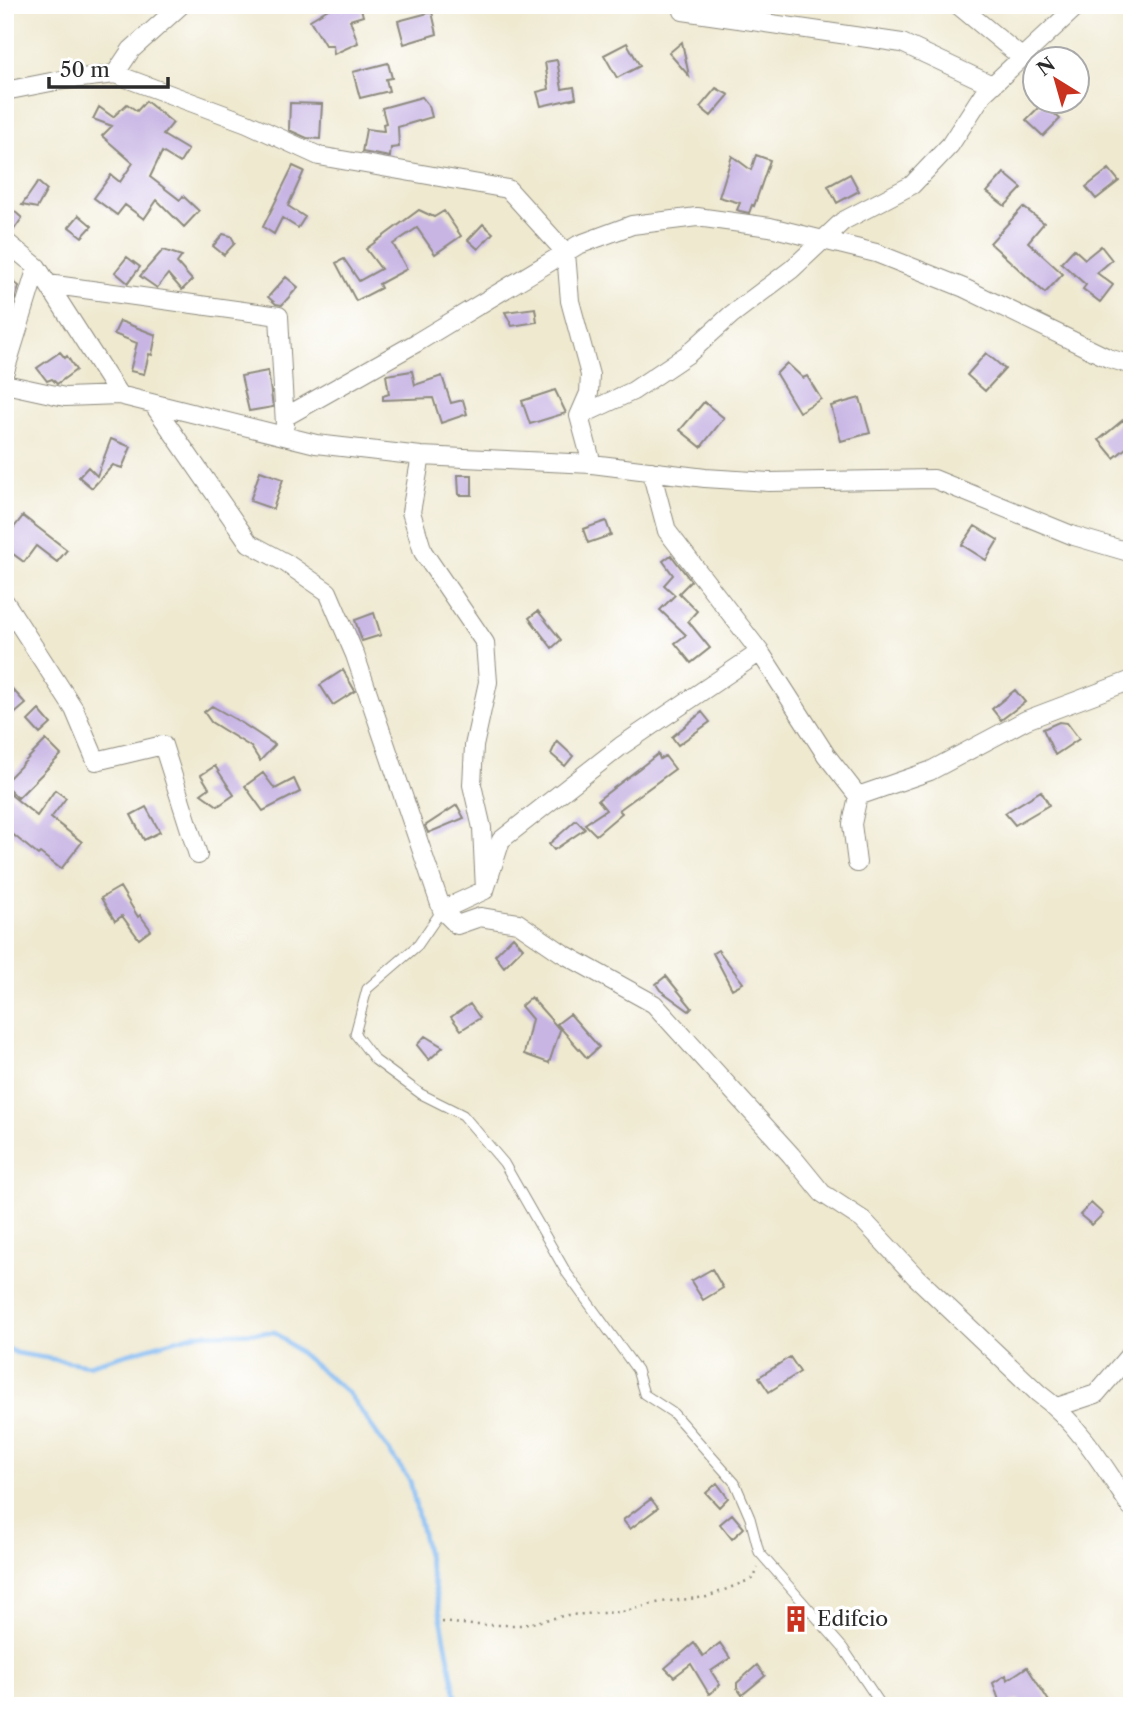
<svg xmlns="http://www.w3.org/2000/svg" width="1137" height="1711" font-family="'Libre Caslon Text',serif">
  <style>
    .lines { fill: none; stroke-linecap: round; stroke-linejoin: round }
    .stream { stroke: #83bbf3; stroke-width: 4.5 }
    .building { fill: #c8b5e4 }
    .service-casing { stroke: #8d8a7e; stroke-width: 11 }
    .minor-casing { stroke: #8d8a7e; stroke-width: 20 }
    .path { stroke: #8d8a7e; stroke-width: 2.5; stroke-dasharray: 2 5; stroke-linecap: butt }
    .service { stroke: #fff; stroke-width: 9 }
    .minor { stroke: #fff; stroke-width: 18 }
    .labels { text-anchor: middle; stroke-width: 7; stroke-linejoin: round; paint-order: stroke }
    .poi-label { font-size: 21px; fill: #2b2b2b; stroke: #fff; text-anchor: start }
  </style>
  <rect width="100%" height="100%" fill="#fff"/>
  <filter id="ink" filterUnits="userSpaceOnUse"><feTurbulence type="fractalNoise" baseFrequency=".0143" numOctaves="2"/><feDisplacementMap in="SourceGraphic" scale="14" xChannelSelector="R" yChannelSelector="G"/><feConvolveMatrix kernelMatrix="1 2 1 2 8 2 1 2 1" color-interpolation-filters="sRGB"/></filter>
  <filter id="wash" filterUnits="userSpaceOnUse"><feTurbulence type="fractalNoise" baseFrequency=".00686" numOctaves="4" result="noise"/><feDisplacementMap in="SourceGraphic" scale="28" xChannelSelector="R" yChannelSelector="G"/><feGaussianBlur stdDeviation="1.57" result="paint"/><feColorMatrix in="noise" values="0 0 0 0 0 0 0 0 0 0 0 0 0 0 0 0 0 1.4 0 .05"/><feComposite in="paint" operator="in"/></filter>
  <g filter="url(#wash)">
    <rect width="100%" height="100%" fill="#efe9d0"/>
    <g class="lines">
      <path class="stream" d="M5,1347L16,1353L88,1365L196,1334L275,1332L349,1394L410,1481L438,1603L458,1706"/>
    </g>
    <g id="blocks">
      <path class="building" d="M335,5H360L363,16L350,20L358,43L334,54L333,45H325L310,20Z
        M432,12L437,34L404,44L398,21Z
        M682,42L689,76L669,53Z
        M627,43L640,66L617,78L604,55Z
        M557,60L562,89L574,87L576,98L541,106L537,92L549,89L545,62Z
        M388,63L392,78L386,79L389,91L360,98L353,72Z
        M716,88L729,95L711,116L700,107Z
        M422,97L429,106L432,117L398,127L399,147L391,148L390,157L362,152L366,129L384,131L383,124L386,123L382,108Z
        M146,101L173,123L163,135L188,150L180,163L162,152L150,177L180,200L183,196L199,211L184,227L157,200L144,219L125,205L117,215L94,198L111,175L120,182L133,163L102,136L112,126L93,119L99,107L113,117L127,104L137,111Z
        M290,103L322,104L320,139L307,138L289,130Z
        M1043,103L1060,119L1043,136L1026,120Z
        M756,155L770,160L754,206L752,205L749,213L740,211L737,210L740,203L719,197L732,156L751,170Z
        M293,166L304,171L288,206L305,217L298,228L282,218L274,234L263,227Z
        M1109,169L1119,181L1096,199L1086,187Z
        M1004,173L1022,188L1005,206L987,192Z
        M850,174L859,191L837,203L828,186Z
        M38,182L47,190L37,208L22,205Z
        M5,203L22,218L13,231L5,223Z
        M1023,207L1044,223L1028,242L1063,274L1045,293L990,243Z
        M419,210L434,217L444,211L461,236L435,254L417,228L393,244L407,269L379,284L381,288L356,301L336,263L344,259L359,281L381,269L366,249Z
        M79,215L92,226L82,237L69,227Z
        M483,224L493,233L478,249L468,240Z
        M223,234L231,236L235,243L224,255L213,246Z
        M1101,246L1112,260L1097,273L1113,285L1100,302L1083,289L1086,285L1061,263L1074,249L1085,259Z
        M163,250L182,256L177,263L192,280L182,290L168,274L157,288L140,276Z
        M127,257L140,267L128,283L115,272Z
        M5,275L19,286L14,303L5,314Z
        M286,277L298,287L282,305L276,304L268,297Z
        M535,308L537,322L512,326L505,312Z
        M120,321L156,335L152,355L149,354L144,374L130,371L137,343L114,334Z
        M60,352L65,358L67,356L76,370L57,384L52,379L47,381L37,368Z
        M986,353L1005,369L985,391L967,375Z
        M787,363L803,378L807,376L821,399L799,412L776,374Z
        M268,371L273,407L249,411L241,376Z
        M412,371L415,385L442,376L451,403L463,400L467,414L441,423L433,398L383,400V396L389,394L386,375Z
        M555,390L566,413L530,424L522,401Z
        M860,398L870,433L841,441L831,406Z
        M704,402L724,418L701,447L680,430Z
        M1123,420L1132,431V443L1114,458L1099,440Z
        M111,439L131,447L122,468L113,465L92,488L79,477L88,467L97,476Z
        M260,471L283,479L273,509L250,501Z
        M458,475H472V495H459Z
        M23,516L67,550L57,562L36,546L24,562L5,548V539Z
        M606,521L611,535L588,543L583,529Z
        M975,526L998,540L986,560L962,545Z
        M671,555L691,581L679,593L697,611L688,621L710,648L691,663L675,643L686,635L660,610L675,595L664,585L673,575L663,561Z
        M538,611L561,640L552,648L529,618Z
        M374,613L381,635L362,641L355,620Z
        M343,670L355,691L333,705L320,685Z
        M5,681L26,704L5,722Z
        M1015,690L1025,702L1001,720L992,709Z
        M212,706L242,723L275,745L260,761L251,747L211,722L204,712Z
        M39,710L51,724L40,734L28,721Z
        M702,712L710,722L678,745L672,737Z
        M1059,722L1067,723L1079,739L1055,755L1043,729Z
        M46,740L61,755L18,798L5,785V782Z
        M557,741L573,756L565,766L551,754Z
        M658,754L660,759L665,756L675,769L619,810L622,813L596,835L585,824L606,810L598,800Z
        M215,766L234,795L218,806L201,794L209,788L201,775Z
        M263,773L275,789L294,779L300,792L263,811L245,786Z
        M5,790L37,816L55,790L66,798L51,818L82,842L61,869L40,853L38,855L5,828Z
        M1041,791L1049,805L1015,825L1005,813Z
        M457,805L464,818L428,833L425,826Z
        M146,807L160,832L144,840L131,815Z
        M576,820L585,829L554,850L549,844Z
        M120,887L138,917L140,915L151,930L139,939L122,916L115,921L101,898Z
        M513,937L523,948L504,967L495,955Z
        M718,950L743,983L732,989L713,953Z
        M666,976L692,1008L689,1011L660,990L656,984Z
        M531,997L560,1030L549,1063L524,1054L532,1019L521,1006Z
        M470,1004L480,1018L461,1030L451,1017Z
        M570,1014L599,1047L587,1058L557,1024Z
        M425,1036L443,1047L429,1060L417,1045Z
        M1091,1203L1103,1214L1092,1225L1080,1215Z
        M712,1269L723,1288L703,1300L691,1281Z
        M790,1357L800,1372L769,1392L759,1377Z
        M717,1483L728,1498L719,1507L706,1493Z
        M651,1499L658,1508L630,1529L623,1520Z
        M732,1514L744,1528L732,1539L720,1524Z
        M694,1643L703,1656L720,1643L730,1658L711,1671L720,1685L709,1694L691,1664L674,1677L665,1668Z
        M757,1665L765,1676L742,1695L737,1688V1683Z
        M1027,1667L1052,1706H1022L1018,1699L1001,1706L993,1683L1006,1675L1007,1680Z"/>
    </g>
  </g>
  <g filter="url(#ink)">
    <use href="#blocks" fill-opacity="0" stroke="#8d8a7e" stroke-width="2"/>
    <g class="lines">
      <defs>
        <path id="service" d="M442,910L418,945L367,989L355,1034L375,1060L421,1094L463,1115L504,1163L566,1272L637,1370L644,1394L673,1413L735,1483L750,1518L759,1552L843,1648L882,1706"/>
        <path id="minor" d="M958,5L1021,57
          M683,11L902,43L992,85
          M115,74L131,50L181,5
          M5,91L56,81L115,74L247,123L319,156L508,189L566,253L570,301L590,375L589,393L579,416L592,464
          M5,241L37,267L119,395L316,444L421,456L592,464L705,478L769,482L934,479L1074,536L1132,553
          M48,284L279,316L285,425
          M5,371L37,267
          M5,384L65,397L119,395
          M153,404L249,543L286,563L328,592L355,655L442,910L457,925L480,917L518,923L562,953L654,1004L791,1155L822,1193L863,1220L916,1277L1038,1393C1078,1422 1105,1468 1132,1509
          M579,416L633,391L688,354L731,315L792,269L843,221L912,185L950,145L983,94L1078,5
          M285,417L416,343L578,245L632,225L697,217L770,227L876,253L964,288L1108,358L1132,365
          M421,456L411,512L423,552L485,643L488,682L474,746L472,785L482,828L485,890
          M651,471L667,531L760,652L826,755L858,796L852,824L857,863
          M5,602L74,709L96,761L163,745L198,855
          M858,796L930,771L1026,720L1132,680
          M442,910L485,890L501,840L621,746L760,652
          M1057,1407L1096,1394L1132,1352"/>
      </defs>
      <use href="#service" class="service-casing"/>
      <use href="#minor" class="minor-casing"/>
      <path class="path" d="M442,1622L472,1625H523L567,1615L622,1612L660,1602L707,1597L754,1578L758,1568"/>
      <use href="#service" class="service"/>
      <use href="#minor" class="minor"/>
    </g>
  </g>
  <defs>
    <symbol id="building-bare" viewBox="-9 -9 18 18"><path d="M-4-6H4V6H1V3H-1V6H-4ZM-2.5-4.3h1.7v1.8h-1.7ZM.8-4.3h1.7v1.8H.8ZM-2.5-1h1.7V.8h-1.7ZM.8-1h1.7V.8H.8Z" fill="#c8321e" stroke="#fff" stroke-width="2.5" paint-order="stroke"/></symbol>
  </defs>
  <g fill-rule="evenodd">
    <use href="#building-bare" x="777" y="1600" width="38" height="38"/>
  </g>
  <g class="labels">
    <g class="poi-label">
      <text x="817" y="1626">Edifcio</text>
    </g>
  </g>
  <rect width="1137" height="1711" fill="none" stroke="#fff" stroke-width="28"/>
  <g transform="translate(1056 80) rotate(323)"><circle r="33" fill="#ffffff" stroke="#aaaaaa" stroke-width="2"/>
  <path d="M0-5L12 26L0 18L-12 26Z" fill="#c8321e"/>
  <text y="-10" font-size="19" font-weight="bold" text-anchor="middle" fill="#2b2b2b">N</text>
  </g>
  <path d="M49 77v10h119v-10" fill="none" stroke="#2b2b2b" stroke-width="3.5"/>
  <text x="60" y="77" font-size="21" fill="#2b2b2b" stroke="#ffffff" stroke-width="5" paint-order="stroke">50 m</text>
</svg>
